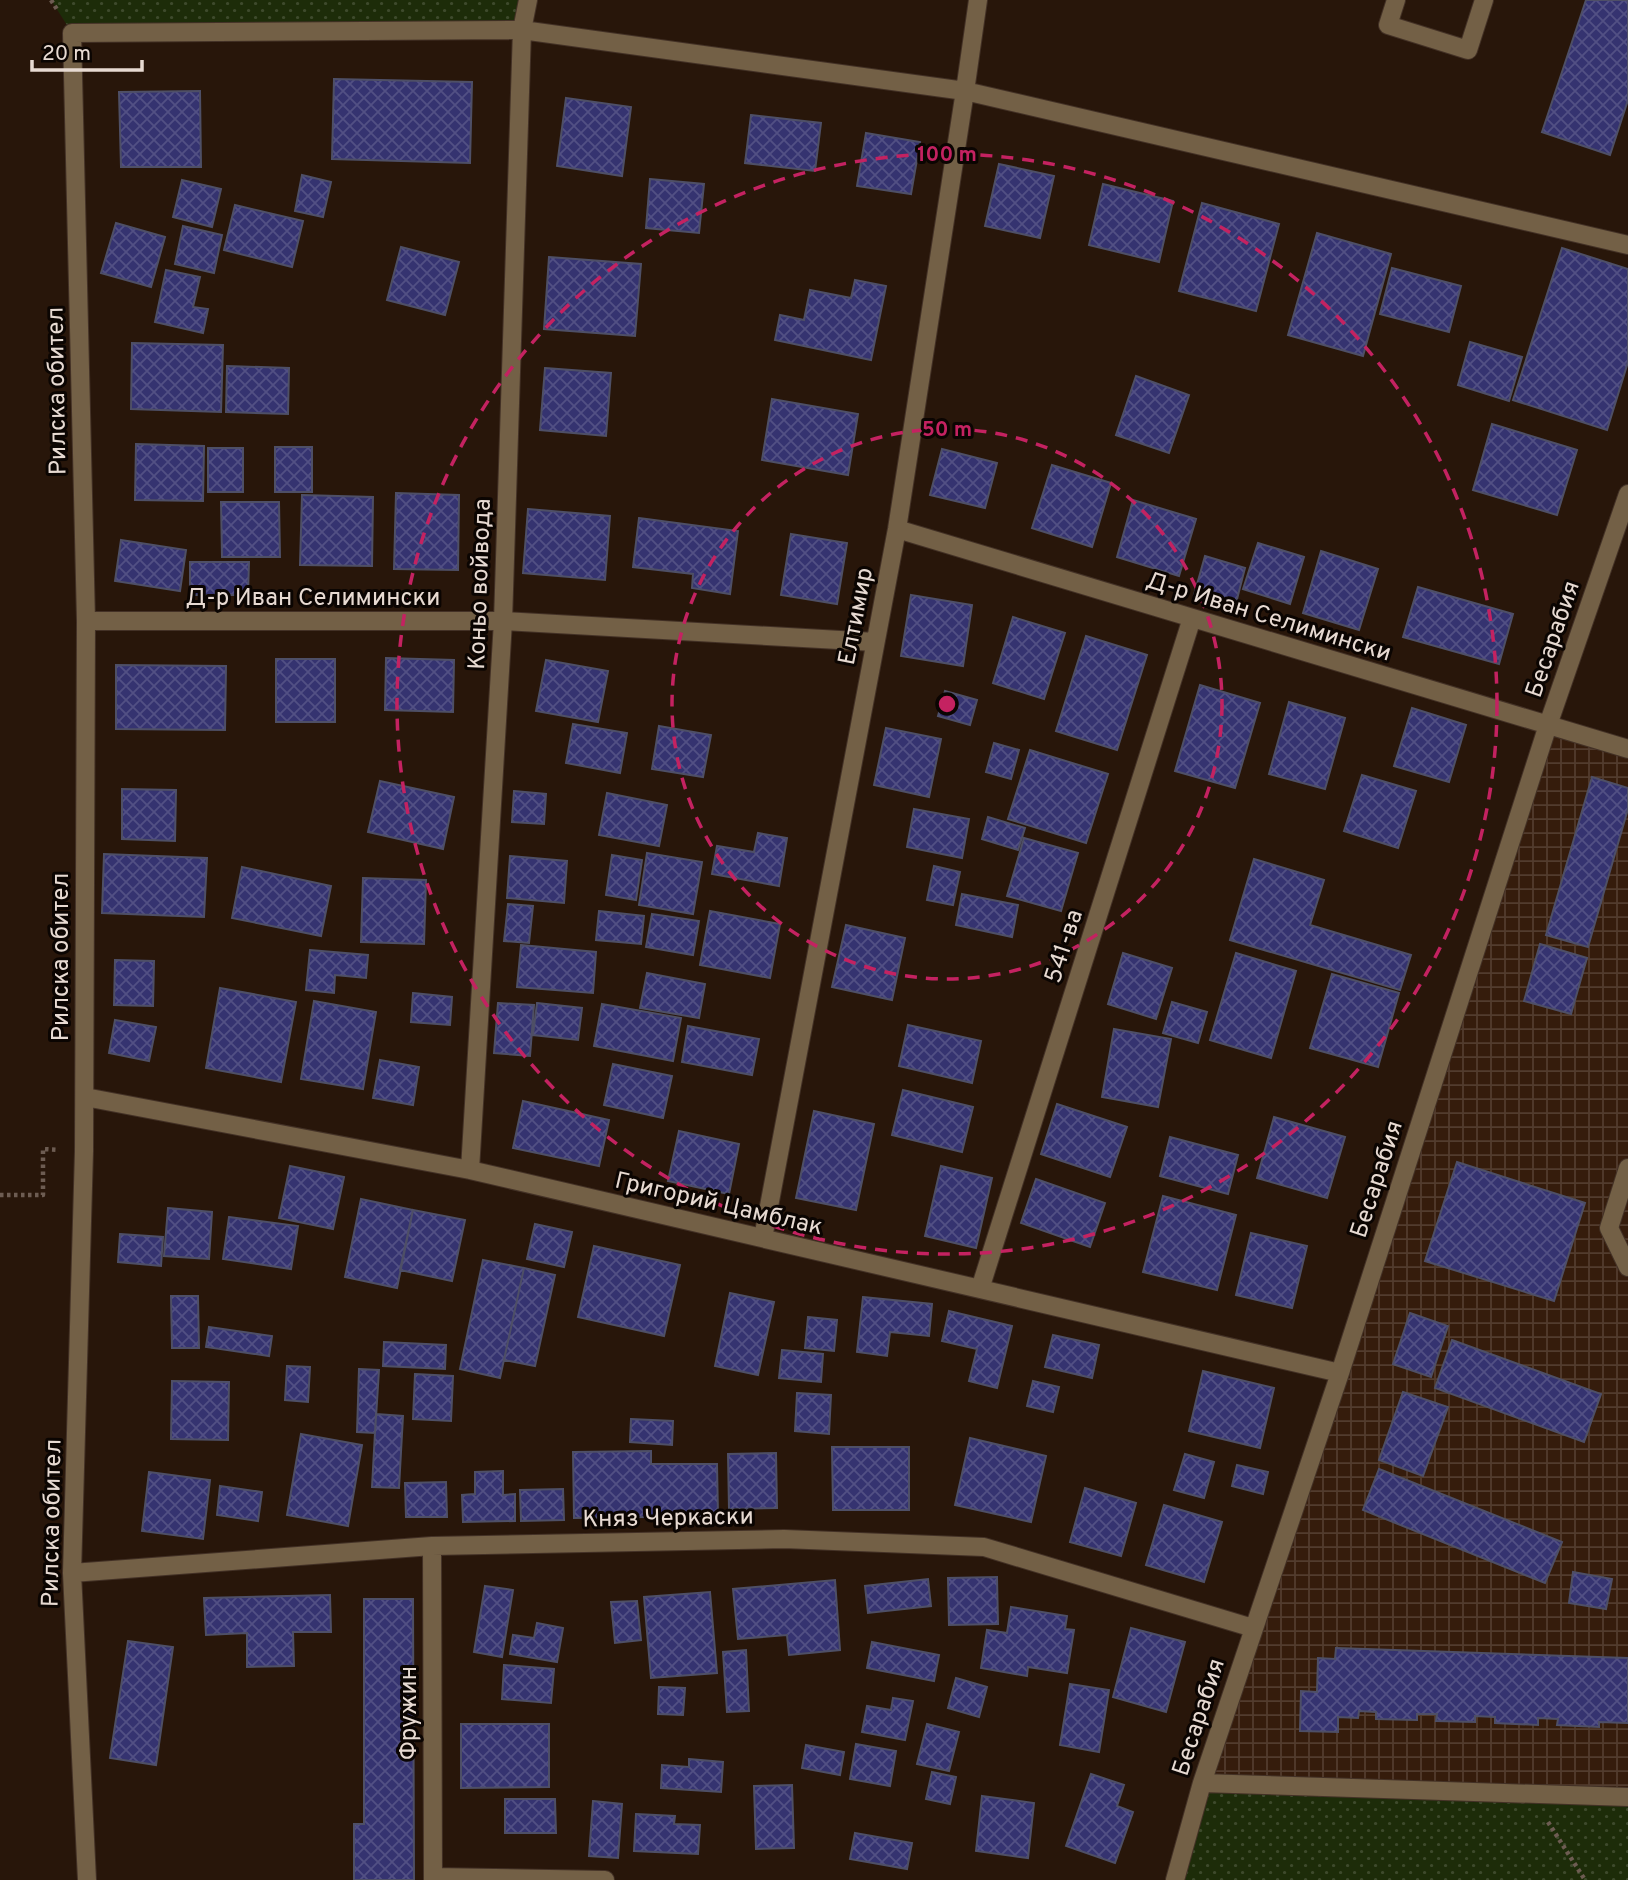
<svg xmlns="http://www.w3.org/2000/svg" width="1628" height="1880" font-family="Overpass,sans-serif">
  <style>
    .industrial { fill: url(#industrial-grid) }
    .grass { fill: url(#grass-dots) }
    .building { fill: url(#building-cross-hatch); stroke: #4e4f66; stroke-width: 2 }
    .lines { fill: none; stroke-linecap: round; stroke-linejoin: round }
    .minor-casing { stroke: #433126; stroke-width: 20 }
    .path { stroke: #6d5c52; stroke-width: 4.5; stroke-dasharray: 3.5 3.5; stroke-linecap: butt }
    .minor { stroke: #736046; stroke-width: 18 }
    .ring { fill: none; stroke: #c42261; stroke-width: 3.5; stroke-dasharray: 12 9 }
    .labels { text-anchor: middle; stroke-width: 6; stroke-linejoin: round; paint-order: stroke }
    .street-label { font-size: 24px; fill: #e7dad2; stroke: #0b0502 }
    .centre { fill: #c42261; stroke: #0b0502; stroke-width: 3.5 }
    .ring-label { font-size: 21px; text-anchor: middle; font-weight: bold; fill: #c42261; stroke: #0b0502; stroke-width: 6; stroke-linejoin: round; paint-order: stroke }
  </style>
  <defs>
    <pattern id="industrial-grid" width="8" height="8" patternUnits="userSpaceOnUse" patternTransform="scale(1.75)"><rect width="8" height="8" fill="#351c0c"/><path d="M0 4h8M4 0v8" fill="none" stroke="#523c2e"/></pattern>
    <pattern id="grass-dots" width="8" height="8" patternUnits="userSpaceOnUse" patternTransform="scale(1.75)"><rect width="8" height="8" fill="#1d2c09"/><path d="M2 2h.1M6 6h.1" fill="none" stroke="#3e4a2c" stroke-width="1.8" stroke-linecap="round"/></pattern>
    <pattern id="building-cross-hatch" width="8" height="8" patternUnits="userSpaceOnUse" patternTransform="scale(1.75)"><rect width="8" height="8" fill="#353370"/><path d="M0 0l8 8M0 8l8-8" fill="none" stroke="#525084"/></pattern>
  </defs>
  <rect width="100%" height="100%" fill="#28160a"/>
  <path class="industrial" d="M1548,725L1628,749V1797L1202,1783Z"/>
  <path class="grass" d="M51,0H528L522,30L72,33Z
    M1202,1783L1628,1797V1880H1175Z"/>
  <path class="building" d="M1586,0H1628V100L1610,155L1542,132Z
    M334,79L472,82L470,163L332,159Z
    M200,91L201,167H121L119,92Z
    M566,98L631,107L622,176L557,166Z
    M751,115L821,123L815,171L745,163Z
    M866,133L920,142L911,194L857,186Z
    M999,164L1054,176L1040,238L985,226Z
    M302,175L331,182L323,217L295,211Z
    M650,179L704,184L699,233L646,228Z
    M182,180L221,189L212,227L173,217Z
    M1103,184L1173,201L1159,262L1089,245Z
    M1202,203L1279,224L1256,311L1179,291Z
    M235,205L303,221L292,267L224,250Z
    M116,223L165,237L151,287L101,273Z
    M183,226L222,235L214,273L175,264Z
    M1317,233L1391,254L1363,356L1288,335Z
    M401,247L459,262L445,315L387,300Z
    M1562,248L1628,269V362L1607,430L1513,400Z
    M549,257L641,264L635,336L544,329Z
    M1392,268L1461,286L1449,332L1380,314Z
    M166,270L200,277L193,307L208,309L203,333L155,322Z
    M855,280L886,286L871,360L775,340L780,315L804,320L810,290L851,298Z
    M1470,342L1522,357L1509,401L1458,385Z
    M132,343L223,345L221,412L131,409Z
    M227,366L289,368L288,414L226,412Z
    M545,368L611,373L606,436L540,430Z
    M1136,376L1189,395L1169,453L1116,435Z
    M772,399L858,414L848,475L762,460Z
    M1492,424L1577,450L1557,515L1473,490Z
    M136,444L204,446L203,501L135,500Z
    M275,447H312V492H275Z
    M208,448H243V492H208Z
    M942,449L997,463L985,508L930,495Z
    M1052,465L1111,483L1092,547L1032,528Z
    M396,493L459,495L458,570L394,569Z
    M302,495L373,497L372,566L300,565Z
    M1133,500L1196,519L1179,576L1117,557Z
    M221,502H279L280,557H222Z
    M528,509L610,516L605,580L523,573Z
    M639,518L738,531L730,594L692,588L693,574L633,567Z
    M791,534L847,543L837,604L781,595Z
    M121,540L186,550L180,591L115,581Z
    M1258,543L1304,557L1290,604L1243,589Z
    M1321,551L1378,569L1359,630L1303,613Z
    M1205,556L1245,568L1235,607L1194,595Z
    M190,562H249L248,595H190Z
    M1418,587L1513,614L1499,664L1403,637Z
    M911,595L972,605L963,666L901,656Z
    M1013,617L1065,633L1044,699L993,683Z
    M1086,636L1147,655L1117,750L1056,731Z
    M386,658L454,660L453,712L385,710Z
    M276,659H335V722H276Z
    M546,660L608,671L598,722L536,711Z
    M116,665L226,666L225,730L116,729Z
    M1200,685L1260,703L1235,788L1175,771Z
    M945,691L977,700L970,725L938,716Z
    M1289,702L1345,718L1325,789L1269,774Z
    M1412,708L1466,725L1449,782L1394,766Z
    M573,724L627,733L620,773L566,763Z
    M659,726L711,735L703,777L652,769Z
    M886,728L941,739L929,797L874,785Z
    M994,743L1019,750L1011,779L986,772Z
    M1030,750L1108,774L1086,843L1008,819Z
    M1362,775L1416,791L1398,848L1344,831Z
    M1592,777L1628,788V809L1588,947L1546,935Z
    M380,781L454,797L443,849L368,832Z
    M122,789L176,790L175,841L122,839Z
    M514,791L546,794L544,824L512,822Z
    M607,793L667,805L659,846L599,835Z
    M914,809L969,819L962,858L907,847Z
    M988,817L1025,828L1018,850L982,839Z
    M758,833L787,838L779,886L712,874L717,846L754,852Z
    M1024,838L1078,853L1061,911L1007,896Z
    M647,853L702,862L693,914L639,905Z
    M104,854L207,858L204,917L102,913Z
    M612,855L642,860L636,900L606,895Z
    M510,856L567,861L564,903L507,898Z
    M1254,859L1324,880L1310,925L1411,955L1400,990L1230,940Z
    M934,866L960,872L953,905L927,900Z
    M242,867L331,886L321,936L232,918Z
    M363,878L426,880L424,944L361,942Z
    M962,894L1018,905L1012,937L956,925Z
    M508,904L533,906L529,943L504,941Z
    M599,911L644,916L641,944L596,940Z
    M710,911L780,924L770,978L700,965Z
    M652,914L699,921L693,955L646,947Z
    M846,925L905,938L892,1000L832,987Z
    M1540,944L1587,958L1571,1014L1524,1001Z
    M521,945L596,952L593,993L517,987Z
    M310,950L368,955L366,978L335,975L334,993L306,990Z
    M1123,953L1172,968L1156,1019L1108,1004Z
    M1236,953L1296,971L1271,1058L1210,1040Z
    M115,960L154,961L153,1006L114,1005Z
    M647,973L705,984L699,1018L640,1008Z
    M1332,974L1399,993L1378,1067L1310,1048Z
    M220,988L296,1002L281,1082L206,1068Z
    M413,993L452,997L450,1025L411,1022Z
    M314,1001L376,1012L363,1089L301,1079Z
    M1172,1002L1207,1012L1198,1043L1163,1033Z
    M498,1003L534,1005L530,1056L494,1053Z
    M537,1003L582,1008L578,1040L533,1035Z
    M602,1004L681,1018L673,1061L594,1046Z
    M115,1020L156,1027L149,1061L109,1053Z
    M908,1025L981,1041L972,1083L899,1066Z
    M688,1026L759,1039L752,1075L682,1062Z
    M1114,1029L1171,1039L1158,1107L1102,1097Z
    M380,1060L419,1067L413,1105L373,1098Z
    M613,1064L672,1076L663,1118L604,1105Z
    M903,1090L973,1107L962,1152L892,1135Z
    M523,1101L609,1120L599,1166L513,1148Z
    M1057,1104L1127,1127L1110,1177L1041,1154Z
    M814,1111L874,1124L856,1210L796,1198Z
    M1274,1117L1345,1137L1327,1198L1257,1178Z
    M679,1131L739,1144L729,1194L668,1181Z
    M1170,1137L1238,1155L1228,1194L1160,1176Z
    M1457,1162L1585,1203L1554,1301L1425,1261Z
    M290,1166L344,1177L333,1229L279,1218Z
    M941,1166L992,1178L976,1248L925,1236Z
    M1036,1179L1105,1203L1090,1247L1021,1223Z
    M1163,1196L1236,1215L1217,1290L1143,1272Z
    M361,1199L413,1210L397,1288L345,1277Z
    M168,1208L212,1212L209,1259L164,1256Z
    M413,1210L465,1220L452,1281L400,1270Z
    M229,1217L298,1226L291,1269L223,1259Z
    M535,1224L572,1232L564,1267L527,1259Z
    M1251,1233L1307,1246L1292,1308L1236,1295Z
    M120,1234L163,1237L161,1266L118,1262Z
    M594,1246L680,1265L664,1336L578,1317Z
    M483,1260L524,1268L500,1378L460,1369Z
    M524,1268L555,1275L535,1366L504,1360Z
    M730,1293L774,1302L758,1375L715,1366Z
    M171,1296H198L199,1348H172Z
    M863,1297L932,1304L929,1336L890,1332L887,1356L857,1352Z
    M949,1311L1012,1326L997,1388L969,1381L977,1349L942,1341Z
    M1410,1313L1448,1326L1431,1377L1393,1364Z
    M808,1317L837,1320L834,1351L805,1348Z
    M209,1327L272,1336L269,1356L206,1347Z
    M1053,1335L1099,1345L1092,1378L1045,1367Z
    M1452,1340L1601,1394L1584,1442L1435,1388Z
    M384,1342L446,1345L445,1369L383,1366Z
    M782,1350L823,1354L821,1382L779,1378Z
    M287,1366L310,1367L308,1402L285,1400Z
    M359,1369L379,1370L375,1433L357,1432Z
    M1203,1371L1274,1388L1260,1448L1189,1431Z
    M415,1374L453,1376L451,1421L413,1419Z
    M172,1381L229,1382L228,1440L171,1439Z
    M1033,1381L1059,1387L1053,1412L1027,1406Z
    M1403,1392L1448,1407L1423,1476L1379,1460Z
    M797,1393L831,1395L829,1434L795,1431Z
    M376,1414L403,1416L399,1488L372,1487Z
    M631,1419L673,1421L672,1445L630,1442Z
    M301,1434L362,1445L348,1526L287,1515Z
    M970,1438L1046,1456L1031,1522L955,1505Z
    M832,1447H909V1510H833Z
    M651,1451V1464H717L718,1516L574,1518L573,1452Z
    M776,1453L777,1508L729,1509L728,1454Z
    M1185,1454L1214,1462L1204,1498L1174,1490Z
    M1237,1465L1268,1472L1263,1494L1232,1486Z
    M1379,1469L1562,1542L1545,1583L1363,1510Z
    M503,1471V1495L515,1494V1521L463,1522L462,1495L475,1494V1472Z
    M149,1472L210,1480L203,1539L142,1531Z
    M446,1482L447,1517H406L405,1483Z
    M220,1486L262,1492L258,1521L217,1515Z
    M1085,1488L1136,1503L1121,1556L1070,1542Z
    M563,1489L564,1520L521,1521L520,1490Z
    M1164,1505L1222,1522L1204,1582L1146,1565Z
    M1573,1572L1612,1579L1606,1609L1569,1603Z
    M997,1577L998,1624L949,1625L948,1578Z
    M928,1579L931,1606L868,1613L865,1586Z
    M835,1580L840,1650L789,1655L787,1635L738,1639L733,1589Z
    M485,1586L513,1590L502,1657L474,1652Z
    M710,1592L717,1673L651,1678L644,1597Z
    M330,1595L331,1632H293L294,1666L247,1667V1633L206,1635L204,1598Z
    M364,1599H413L414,1880H354V1824H364Z
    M637,1601L641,1640L615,1643L611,1602Z
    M1011,1607L1067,1616L1065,1629L1074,1630L1067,1673L1028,1667L1027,1676L981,1668L987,1630L1007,1633Z
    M537,1623L563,1628L557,1662L510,1654L513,1635L534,1638Z
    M1131,1628L1185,1642L1166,1712L1113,1697Z
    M128,1641L173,1647L156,1765L110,1758Z
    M872,1642L939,1655L934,1681L867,1668Z
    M1336,1648L1628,1658V1723L1599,1722V1727L1557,1725L1558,1719L1538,1718V1725L1495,1723V1717L1475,1716V1722L1436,1721L1437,1714H1417V1720L1376,1719V1712L1359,1711L1358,1718L1338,1717V1732L1300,1731L1301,1691L1317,1692L1318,1658L1335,1659Z
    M746,1650L749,1711L727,1712L723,1652Z
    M504,1665L554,1669L551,1703L502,1699Z
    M956,1678L987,1687L979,1717L948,1708Z
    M1070,1684L1109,1690L1099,1752L1060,1745Z
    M659,1687L685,1688L683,1715L658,1714Z
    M893,1698L913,1701L905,1740L862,1732L867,1706L891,1710Z
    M461,1724H549V1787L461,1788Z
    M927,1724L959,1732L949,1771L917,1764Z
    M856,1744L896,1751L890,1786L850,1779Z
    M806,1745L844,1752L840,1775L802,1768Z
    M689,1759L723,1762L721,1792L661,1788L662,1765L689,1767Z
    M932,1772L956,1777L950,1804L926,1799Z
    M1091,1774L1124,1785L1117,1806L1133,1812L1115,1863L1066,1846Z
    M792,1785L794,1848L756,1849L754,1786Z
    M982,1796L1034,1803L1028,1858L976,1851Z
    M505,1799H555L556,1833H505Z
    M593,1801L622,1804L618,1858L589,1856Z
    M636,1814L675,1816L674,1824L700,1825L698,1854L634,1851Z
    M855,1833L912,1843L907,1869L850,1859Z"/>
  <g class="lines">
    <defs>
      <path id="minor" d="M1396,0L1388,25L1468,50L1484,0
        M897,529L1628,749
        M86,621H503L875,642
        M85,1097L470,1170L1340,1373
        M1628,1168L1609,1228L1628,1267
        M470,1170L503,621L522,30L528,0
        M763,1238L897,529L965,91L978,0
        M980,1289L1192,618
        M432,1546L433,1880
        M72,1573L432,1546L784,1539L984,1547L1253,1628
        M1202,1783L1628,1797
        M433,1877L605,1880
        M87,1880L72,1573L84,1151L86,621L72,33L522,30L965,91L1628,245
        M1175,1880L1202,1783L1340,1373L1548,725L1628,494"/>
    </defs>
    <use href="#minor" class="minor-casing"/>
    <path class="path" d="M51,0L58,11
      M0,1195H43V1149L59,1150
      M1548,1822L1585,1880"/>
    <use href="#minor" class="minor"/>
  </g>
  <g class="ring">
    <circle cx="947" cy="704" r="275"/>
    <circle cx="947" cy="704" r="550"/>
  </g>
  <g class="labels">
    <g class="street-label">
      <text transform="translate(56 391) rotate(-91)" y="8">Рилска обител</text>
      <text transform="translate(479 584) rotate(-88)" y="8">Коньо войвода</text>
      <text x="313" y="605">Д-р Иван Селимински</text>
      <text transform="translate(855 616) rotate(-79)" y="8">Елтимир</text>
      <text transform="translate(1269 616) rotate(17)" y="8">Д-р Иван Селимински</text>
      <text transform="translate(1552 639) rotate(-71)" y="8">Бесарабия</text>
      <text transform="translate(1063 946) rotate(-72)" y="8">541-ва</text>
      <text transform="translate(60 957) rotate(-90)" y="8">Рилска обител</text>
      <text transform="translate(1376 1179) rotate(-72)" y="8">Бесарабия</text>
      <text transform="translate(719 1203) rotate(13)" y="8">Григорий Цамблак</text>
      <text transform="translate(668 1517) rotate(-1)" y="8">Княз Черкаски</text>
      <text transform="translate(51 1523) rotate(-89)" y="8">Рилска обител</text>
      <text transform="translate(408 1713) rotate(-90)" y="8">Фружин</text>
      <text transform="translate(1198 1717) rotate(-72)" y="8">Бесарабия</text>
    </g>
  </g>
  <circle cx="947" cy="704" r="10" class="centre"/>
  <g class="ring-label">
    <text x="947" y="161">100 m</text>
    <text x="947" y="436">50 m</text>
  </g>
  <path d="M32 60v10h110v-10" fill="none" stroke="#e7dad2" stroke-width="3.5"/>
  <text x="42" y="60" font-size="21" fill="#e7dad2" stroke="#0b0502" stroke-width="5" paint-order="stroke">20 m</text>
</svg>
